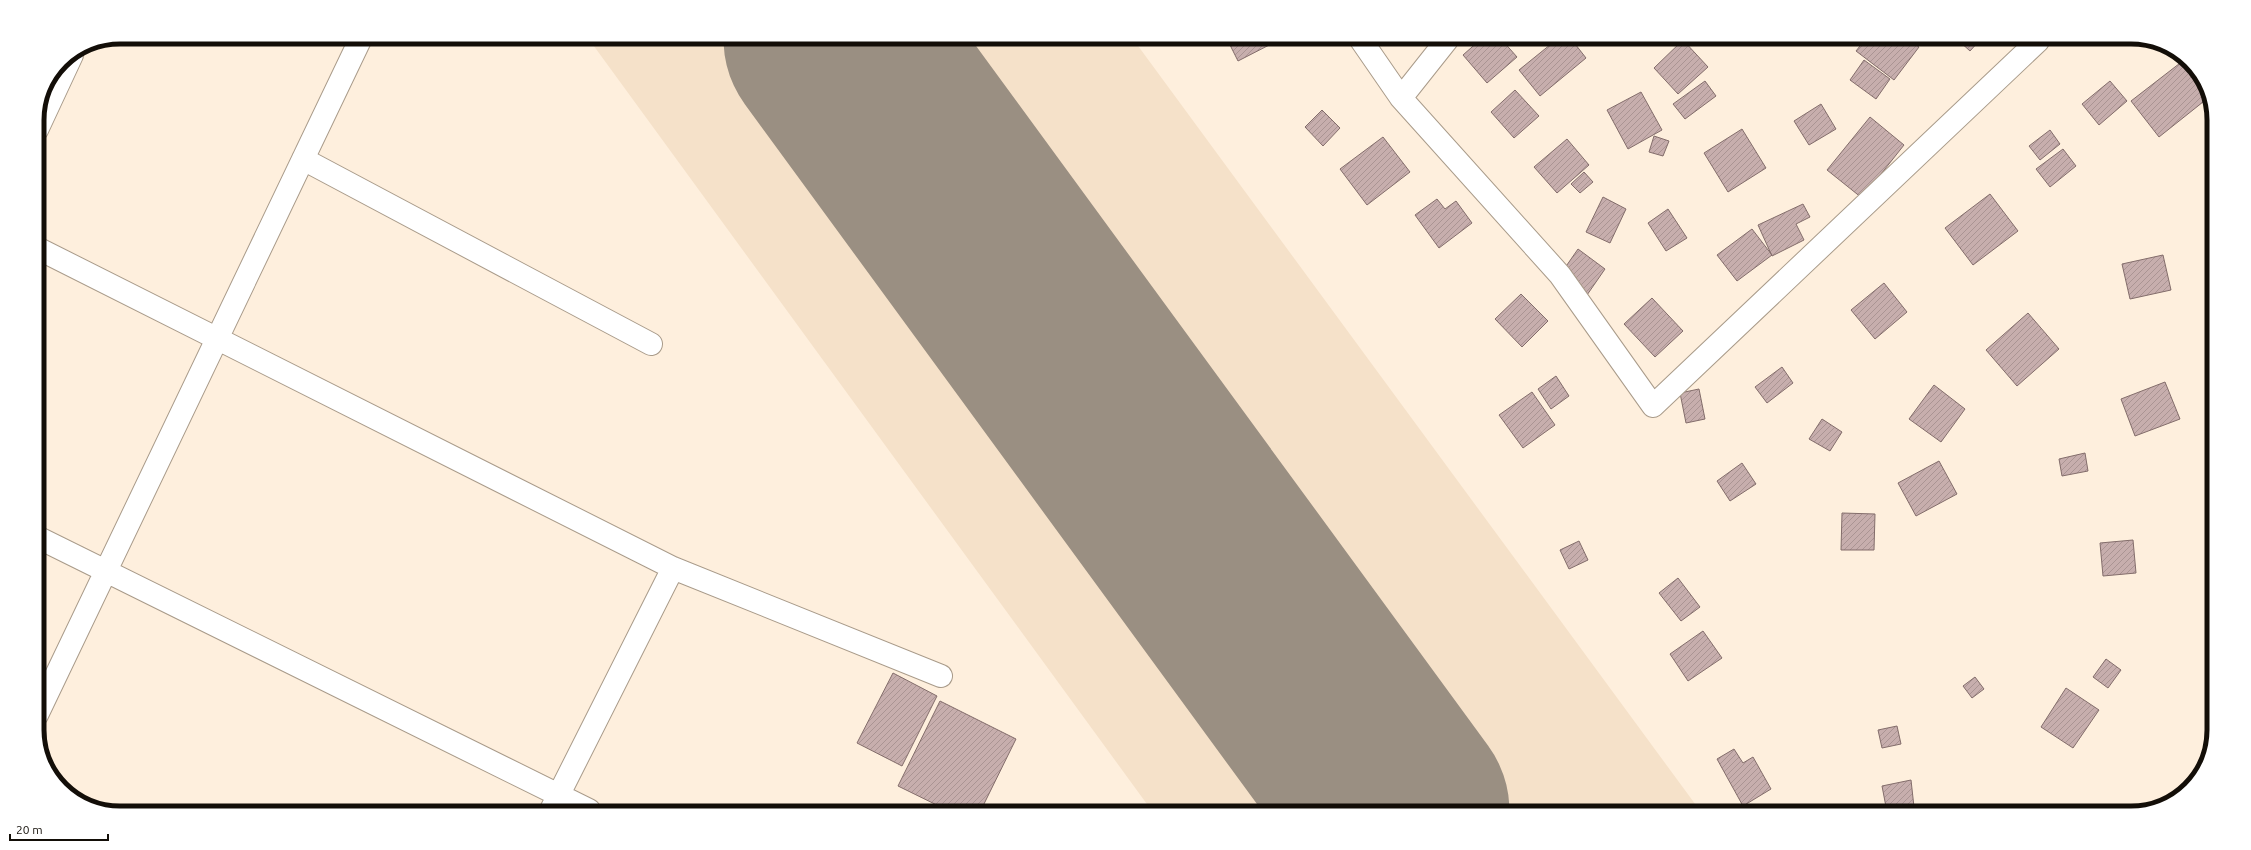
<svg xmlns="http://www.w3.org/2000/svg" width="2251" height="850" font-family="Ubuntu,sans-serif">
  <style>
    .built { fill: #f5e1c9 }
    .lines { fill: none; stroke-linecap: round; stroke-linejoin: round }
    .runway { stroke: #9a8f82; stroke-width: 221 }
    .building { fill: url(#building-hatch); stroke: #836d6b }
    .minor-casing { stroke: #a99b8a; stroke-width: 24 }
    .minor { stroke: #fff; stroke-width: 22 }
    .rim { fill: none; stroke: #130e08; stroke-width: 5 }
  </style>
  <defs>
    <pattern id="building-hatch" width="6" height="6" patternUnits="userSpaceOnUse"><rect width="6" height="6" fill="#c7aead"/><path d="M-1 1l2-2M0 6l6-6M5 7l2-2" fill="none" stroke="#aa9493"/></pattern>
  </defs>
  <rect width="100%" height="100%" fill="#feefdd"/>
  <path class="built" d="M588,38L1133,39L1701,812L1152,811Z"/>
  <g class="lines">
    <path class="runway" d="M834,39L1399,811"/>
  </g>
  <path class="building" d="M1227,39L1276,40L1277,41L1238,61Z
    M1480,40H1502L1517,57L1487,83L1463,55Z
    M1556,40H1572L1586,58L1540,96L1519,70Z
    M1683,40L1708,67L1678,94L1654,68Z
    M1864,41H1910L1919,47L1894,80L1856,51Z
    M1959,41H1979L1970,51Z
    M1864,60L1890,79L1876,99L1850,80Z
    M2184,60L2197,70L2208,98L2159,137L2131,101Z
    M1705,81L1716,96L1685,119L1673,104Z
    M2110,81L2127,101L2099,125L2082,104Z
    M1515,90L1539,116L1514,138L1491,112Z
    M1641,92L1662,130L1628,149L1607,110Z
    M1821,104L1836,129L1809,145L1794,121Z
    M1322,110L1340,128L1323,146L1305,127Z
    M1870,117L1904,145L1862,198L1827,170Z
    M1742,129L1766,168L1728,192L1704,153Z
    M2050,130L2060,144L2040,160L2029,146Z
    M1654,136L1669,141L1663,156L1649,152Z
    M1383,137L1410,172L1367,205L1340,169Z
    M1567,139L1589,165L1557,193L1534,167Z
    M2063,149L2076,166L2050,187L2036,169Z
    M1584,172L1593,182L1580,193L1571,184Z
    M1990,194L2018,231L1973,265L1945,228Z
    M1603,197L1626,209L1610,243L1586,232Z
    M1437,199L1445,209L1456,201L1472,223L1439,248L1415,215Z
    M1803,204L1810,217L1796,224L1804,240L1772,256L1758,225Z
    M1668,209L1687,238L1666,251L1648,223Z
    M1752,229L1772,255L1737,281L1717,255Z
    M1578,249L1605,269L1587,295L1560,275Z
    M2163,255L2171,290L2130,299L2122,264Z
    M1884,283L1907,312L1875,339L1851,310Z
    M1521,294L1548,321L1522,347L1495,319Z
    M1652,298L1683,331L1655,357L1624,324Z
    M2028,313L2059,349L2017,386L1986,350Z
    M1782,367L1793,383L1767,403L1755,387Z
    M1556,376L1569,396L1551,409L1538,389Z
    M2165,382L2180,419L2135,436L2121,399Z
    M1934,385L1965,409L1941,442L1909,419Z
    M1699,389L1705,419L1686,423L1680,393Z
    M1532,392L1555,425L1523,448L1499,415Z
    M1822,419L1842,432L1830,451L1809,439Z
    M2085,453L2088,471L2062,476L2059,459Z
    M1939,461L1957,494L1916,516L1898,483Z
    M1742,463L1756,484L1730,501L1717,481Z
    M1842,513L1875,514L1874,550H1841Z
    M2133,540L2136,573L2103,576L2100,543Z
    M1579,541L1588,560L1569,569L1560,550Z
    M1678,578L1700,607L1681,621L1659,593Z
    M1703,631L1722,658L1688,681L1670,654Z
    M2106,659L2121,670L2108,688L2093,677Z
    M893,673L937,696L902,766L857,743Z
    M1975,677L1984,689L1972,698L1963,686Z
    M2066,688L2099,710L2073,748L2041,727Z
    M940,701L1016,739L981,810H947L898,786Z
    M1897,726L1901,744L1882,748L1878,730Z
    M1734,749L1743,763L1753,757L1771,789L1743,806L1717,759Z
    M1911,780L1914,807L1887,812L1882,786Z"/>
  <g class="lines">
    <defs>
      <path id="minor" d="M1361,40L1401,98L1560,275L1653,406L2038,41
        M1401,98L1447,40
        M37,130L72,55
        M303,159L651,344
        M37,248L673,568L941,676
        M37,537L589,810
        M37,715L361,38
        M551,810L673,568"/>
    </defs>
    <use href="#minor" class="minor-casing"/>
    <use href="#minor" class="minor"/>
  </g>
  <path d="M0 0H2251V850H0ZM120 44H2131A76 76 0 0 1 2207 120V730A76 76 0 0 1 2131 806H120A76 76 0 0 1 44 730V120A76 76 0 0 1 120 44Z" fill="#fff" fill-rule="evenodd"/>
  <path class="rim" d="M120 44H2131A76 76 0 0 1 2207 120V730A76 76 0 0 1 2131 806H120A76 76 0 0 1 44 730V120A76 76 0 0 1 120 44Z"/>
  <path d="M10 834v6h98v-6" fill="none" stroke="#130e08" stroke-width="2"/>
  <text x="16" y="834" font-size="12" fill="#130e08" stroke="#ffffff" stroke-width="3" paint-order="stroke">20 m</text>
</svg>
